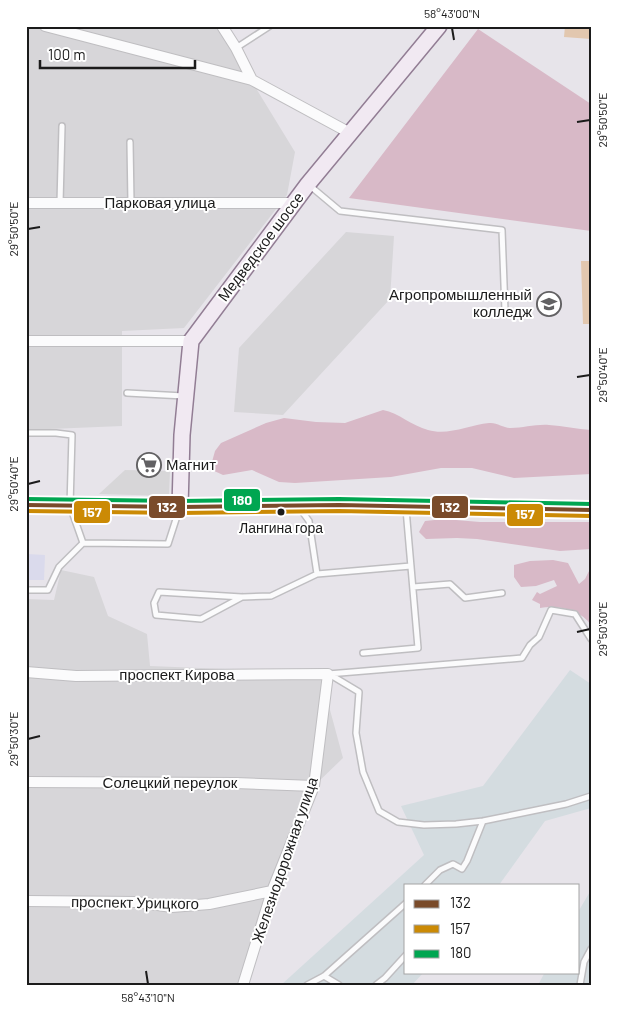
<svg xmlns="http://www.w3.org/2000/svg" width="617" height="1011" font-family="Barlow,sans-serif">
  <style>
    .residential { fill: #d7d6d9 }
    .commercial { fill: #dadaec }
    .industrial { fill: #d4dce0 }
    .forest { fill: #d8b9c7 }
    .pitch { fill: #e2c7af }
    .parking { fill: #d7d6d8 }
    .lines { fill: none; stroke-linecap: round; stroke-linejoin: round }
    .service-casing { stroke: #bfbec1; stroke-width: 8 }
    .minor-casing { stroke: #bfbec1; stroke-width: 12 }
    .secondary-casing { stroke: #927d94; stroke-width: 18 }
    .primary-casing { stroke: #9281a0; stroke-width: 19 }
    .service { stroke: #fbfbfc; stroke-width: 5 }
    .minor { stroke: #fbfbfc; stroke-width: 10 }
    .secondary { stroke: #f1e9f2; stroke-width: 15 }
    .primary { stroke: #e9e3ef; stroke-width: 16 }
    .bus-1-casing { stroke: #fff; stroke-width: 8 }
    .bus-2-casing { stroke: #fff; stroke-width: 8 }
    .bus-3-casing { stroke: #fff; stroke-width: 8 }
    .bus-1 { stroke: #7a4b2a; stroke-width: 4 }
    .bus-2 { stroke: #cb8a05; stroke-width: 4 }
    .bus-3 { stroke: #00a651; stroke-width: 4 }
    .ticks { fill: none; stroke: #1b1b1b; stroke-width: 2 }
    .bus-dot { fill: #1b1b1b; stroke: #fff; stroke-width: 2 }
    .labels { text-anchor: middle; stroke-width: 4; stroke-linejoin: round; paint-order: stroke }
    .bus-label { font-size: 14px; fill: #1b1b1b; stroke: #fff }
    .street-label { font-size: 15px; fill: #1b1b1b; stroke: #fff }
    .poi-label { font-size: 15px; fill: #1b1b1b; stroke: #fff; text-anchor: end }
    .line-badge { stroke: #fff; stroke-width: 2 }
    .badge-label { font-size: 14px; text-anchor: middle; font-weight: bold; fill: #fff }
    .neatline { fill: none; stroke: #1b1b1b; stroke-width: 2 }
    .ticks-label { font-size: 12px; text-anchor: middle; fill: #1b1b1b }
  </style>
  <rect width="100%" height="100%" fill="#e7e4ea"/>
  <path class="residential" d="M26,26H218L295,152L287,195L184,328L122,331V426L26,430Z
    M346,232L394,236L390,299L283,415L234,412L239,348Z
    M61,570L94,577L108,616L147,634L150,666L320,673L343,758L314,786L278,898L246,985H26V599L54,600Z"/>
  <path class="commercial" d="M26,554L45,555L44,580H26Z"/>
  <path class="industrial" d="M570,670L591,684V808L545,821L499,885H406V972H424L412,985H281L424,855L401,806L483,786Z
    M591,890V985H538L545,972H578V912Z"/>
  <path class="forest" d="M478,29L591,104V231L349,198Z
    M383,410C399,413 412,426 428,430C448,436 469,425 489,423C497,422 503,428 511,428C523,428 536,424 549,425C563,426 577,429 591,430V474L514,478L472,468H441L391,477L295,483L279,482L252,470L223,475L210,469L215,451L221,443L266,423L284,418L316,422L345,423Z
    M444,519L480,522H591V549L560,551L477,539L457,538L426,539L419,532L425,521Z
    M553,560L568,563L579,584L585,579L591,567V625C580,609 557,605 540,608V604L532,600L537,592L540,594L557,586L554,580L536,586L521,587L514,577V565L530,561Z"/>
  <path class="pitch" d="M565,26H591V39L564,37Z
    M581,261H591V324H583Z"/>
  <path class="parking" d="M125,470L170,471L169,496L99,494Z"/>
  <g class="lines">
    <defs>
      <path id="service" d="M236,48L270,26
        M130,142L131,203
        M309,185L340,211L502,230L505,311
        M60,203L62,126
        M127,393L184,396
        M26,433H56L72,435L70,506L83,543L168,544L179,510
        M317,574L411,566
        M413,587L450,584L465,598L502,593
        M26,590H48L59,567L83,543
        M242,597L201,619L156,615L154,603L159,592L242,597L271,596L317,574L309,521L301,510
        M363,653L418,648L406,509
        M328,674L522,658L530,645L539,637L551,610L575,614L591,639
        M329,674L359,692L356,733L363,772L379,811L398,822L424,825L456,824L483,821L566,804L591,796
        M425,885L440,870L453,864L462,869L467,861L483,821
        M324,976L339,985
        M307,985L324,976L406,903
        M376,985L385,978L406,955
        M580,985L584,962L591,949"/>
      <path id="minor" d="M45,26L252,80L350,133
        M222,26L236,48L252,80
        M26,203H294
        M26,341H191
        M26,672L76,676L328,674L314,786L272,891L243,985
        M26,782L235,783L314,786
        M26,901L136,902L172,907L209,904L272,891"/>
      <path id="secondary" d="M180,507L182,435L191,341L308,184L439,26"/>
      <path id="primary" d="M26,505L180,507L339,505L591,510"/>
    </defs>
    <use href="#service" class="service-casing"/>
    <use href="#minor" class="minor-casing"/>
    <use href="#secondary" class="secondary-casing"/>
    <use href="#primary" class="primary-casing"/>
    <use href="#service" class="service"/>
    <use href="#minor" class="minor"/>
    <use href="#secondary" class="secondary"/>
    <use href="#primary" class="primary"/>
    <defs>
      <path id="bus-1" d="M26,505L180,507L339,505L591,510"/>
      <path id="bus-2" d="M26,511L180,513L339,511L591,516"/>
      <path id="bus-3" d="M26,499L180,501L339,499L591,504"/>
    </defs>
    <use href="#bus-1" class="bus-1-casing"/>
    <use href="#bus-2" class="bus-2-casing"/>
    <use href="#bus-3" class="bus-3-casing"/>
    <use href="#bus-1" class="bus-1"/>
    <use href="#bus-2" class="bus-2"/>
    <use href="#bus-3" class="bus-3"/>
  </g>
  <path class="ticks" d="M452,28L454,40M577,122L590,120M28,229L40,227M577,377L590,375M28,484L40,481M577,632L590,629M28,739L40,736M146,971L148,984"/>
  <defs>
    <symbol id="university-ring" viewBox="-11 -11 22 22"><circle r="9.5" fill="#fff" stroke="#626163" stroke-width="1.5"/><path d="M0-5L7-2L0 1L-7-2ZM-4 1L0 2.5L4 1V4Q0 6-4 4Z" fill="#626163"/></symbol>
    <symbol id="supermarket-ring" viewBox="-11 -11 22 22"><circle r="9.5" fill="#fff" stroke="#626163" stroke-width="1.5"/><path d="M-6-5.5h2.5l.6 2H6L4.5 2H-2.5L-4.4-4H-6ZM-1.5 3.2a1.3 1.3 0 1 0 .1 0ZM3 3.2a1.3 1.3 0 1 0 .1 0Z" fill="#626163"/></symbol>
  </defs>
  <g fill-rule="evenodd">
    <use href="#university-ring" x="535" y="290" width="28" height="28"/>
    <use href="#supermarket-ring" x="135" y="451" width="28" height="28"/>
  </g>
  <circle class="bus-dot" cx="281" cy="512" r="4.5"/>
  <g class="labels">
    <g class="bus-label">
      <text x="281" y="533">Лангина гора</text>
    </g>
    <g class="street-label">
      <text x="160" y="208">Парковая улица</text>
      <text transform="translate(261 247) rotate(-53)" y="5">Медведское шоссе</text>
      <text x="177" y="680">проспект Кирова</text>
      <text x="170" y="788">Солецкий переулок</text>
      <text transform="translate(285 860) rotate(-71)" y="5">Железнодорожная улица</text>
      <text transform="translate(135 903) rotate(1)" y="5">проспект Урицкого</text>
    </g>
    <g class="poi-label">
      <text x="532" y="300">Агропромышленный<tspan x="532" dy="17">колледж</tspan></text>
      <text x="166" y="470" text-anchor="start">Магнит</text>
    </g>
  </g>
  <g class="line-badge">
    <rect x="223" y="488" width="38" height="24" rx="5" fill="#00a651"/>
    <rect x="148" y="495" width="38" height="24" rx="5" fill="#7a4b2a"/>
    <rect x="431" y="495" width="38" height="24" rx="5" fill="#7a4b2a"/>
    <rect x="73" y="500" width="38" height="24" rx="5" fill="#cb8a05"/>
    <rect x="506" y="503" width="38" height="24" rx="5" fill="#cb8a05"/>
  </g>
  <g class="badge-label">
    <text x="242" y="505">180</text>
    <text x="167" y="512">132</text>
    <text x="450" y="512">132</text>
    <text x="92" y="517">157</text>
    <text x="525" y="519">157</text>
  </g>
  <rect width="617" height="1011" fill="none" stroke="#ffffff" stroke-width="55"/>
  <rect x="404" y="884" width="175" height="90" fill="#ffffff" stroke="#a4a4a4"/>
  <rect x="414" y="900" width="25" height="8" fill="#7a4b2a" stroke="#a4a4a4"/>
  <text x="450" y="908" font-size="15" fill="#1b1b1b">132</text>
  <rect x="414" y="925" width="25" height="8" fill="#cb8a05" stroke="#a4a4a4"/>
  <text x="450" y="934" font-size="15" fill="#1b1b1b">157</text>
  <rect x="414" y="950" width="25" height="8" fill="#00a651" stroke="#a4a4a4"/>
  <text x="450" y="958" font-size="15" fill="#1b1b1b">180</text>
  <path d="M40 60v8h155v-8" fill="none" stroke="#1b1b1b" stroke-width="2.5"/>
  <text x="48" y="60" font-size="15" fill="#1b1b1b" stroke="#ffffff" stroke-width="4" paint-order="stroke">100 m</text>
  <rect x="28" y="28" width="562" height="956" class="neatline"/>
  <g class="ticks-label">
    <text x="452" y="18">58°43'00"N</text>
    <text transform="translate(603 120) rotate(-90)" y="4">29°50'50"E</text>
    <text transform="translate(14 229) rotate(-90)" y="4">29°50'50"E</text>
    <text transform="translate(603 375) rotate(-90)" y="4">29°50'40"E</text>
    <text transform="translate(14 484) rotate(-90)" y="4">29°50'40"E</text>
    <text transform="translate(603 629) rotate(-90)" y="4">29°50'30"E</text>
    <text transform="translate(14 739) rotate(-90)" y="4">29°50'30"E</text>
    <text x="148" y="1002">58°43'10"N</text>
  </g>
</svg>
